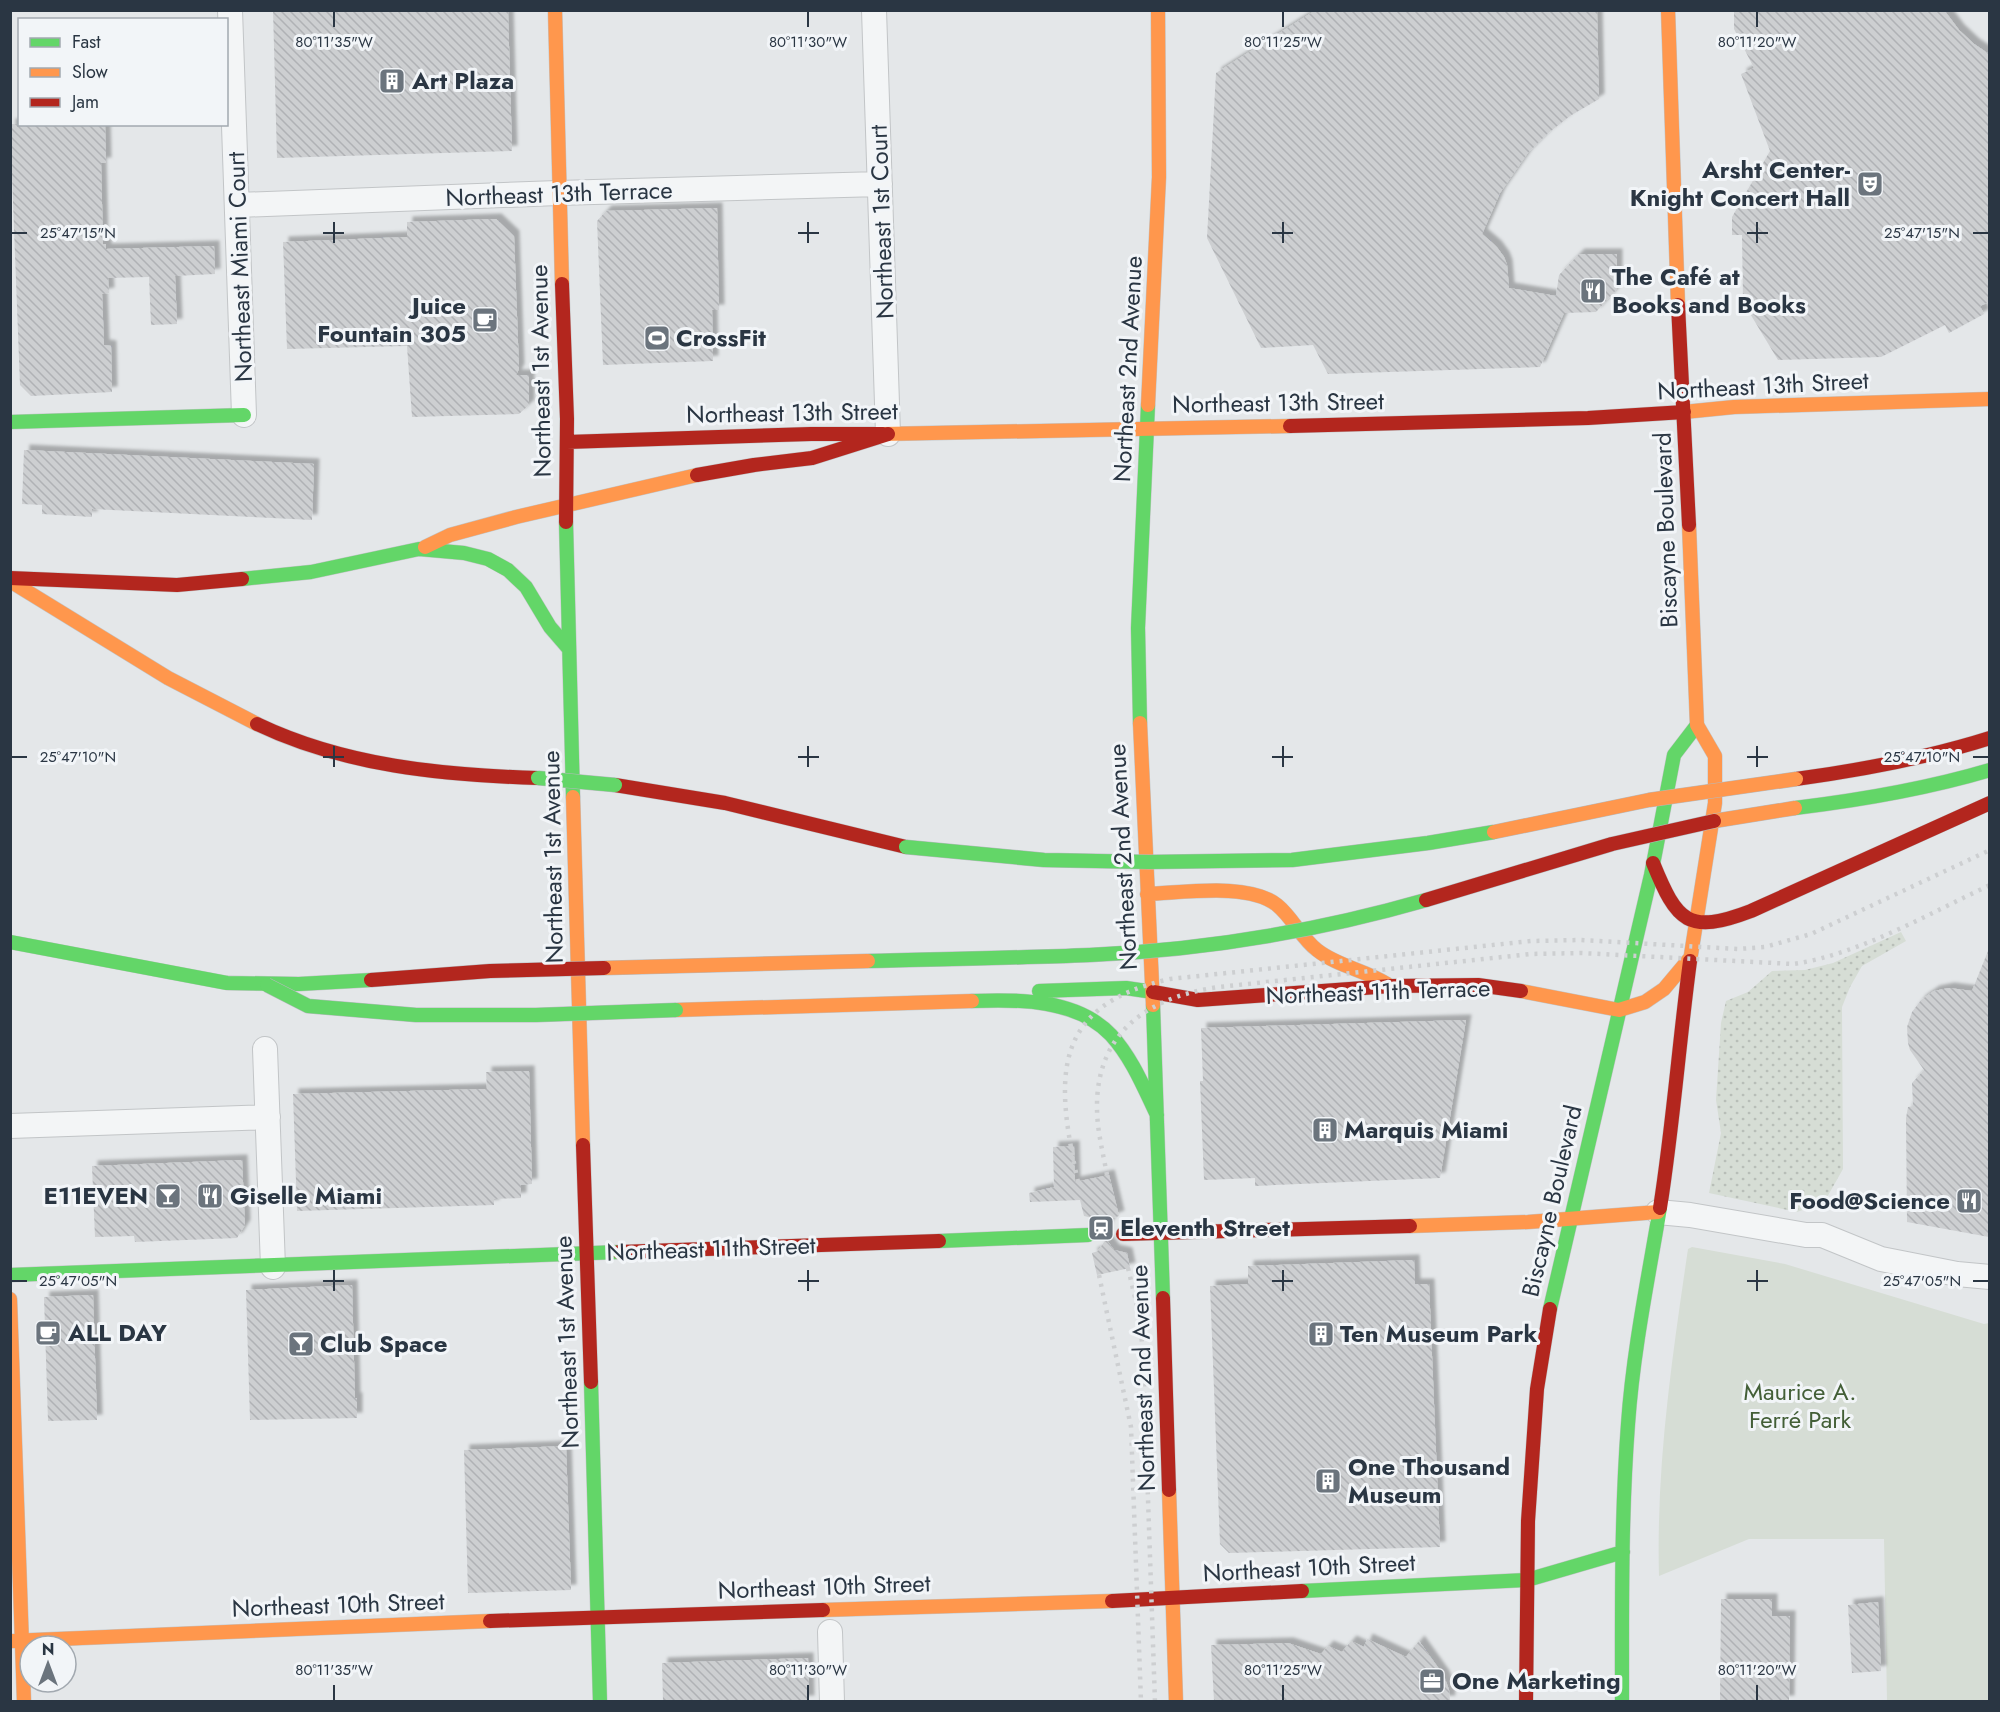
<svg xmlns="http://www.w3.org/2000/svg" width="2000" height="1712" font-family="Jost,sans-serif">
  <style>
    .grass { fill: url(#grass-dots) }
    .park { fill: #d6ddd5 }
    .building { fill: url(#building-back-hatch); filter: url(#shadow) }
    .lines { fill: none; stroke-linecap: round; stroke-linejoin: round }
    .street-casing { stroke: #c2c5c7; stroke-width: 26 }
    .fast-casing { stroke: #c2c5c7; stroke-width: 15 }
    .slow-casing { stroke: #c2c5c7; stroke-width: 15 }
    .jam-casing { stroke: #c2c5c7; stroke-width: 15 }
    .street { stroke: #f3f5f6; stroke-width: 24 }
    .fast { stroke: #63d668; stroke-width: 14 }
    .slow { stroke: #ff974d; stroke-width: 14 }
    .jam { stroke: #b3261e; stroke-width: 14 }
    .rail { stroke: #cdcfd1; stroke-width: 4.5; stroke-dasharray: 3 6; stroke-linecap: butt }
    .fast-bridge-casing { stroke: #b6babe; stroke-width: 15; stroke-linecap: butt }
    .slow-bridge-casing { stroke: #b6babe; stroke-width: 15; stroke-linecap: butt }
    .jam-bridge-casing { stroke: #b6babe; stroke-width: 15; stroke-linecap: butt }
    .fast-bridge { stroke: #63d668; stroke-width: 14 }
    .slow-bridge { stroke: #ff974d; stroke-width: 14 }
    .jam-bridge { stroke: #b3261e; stroke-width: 14 }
    .ticks { fill: none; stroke: #2a3643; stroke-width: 2 }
    .labels { text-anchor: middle; stroke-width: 6; stroke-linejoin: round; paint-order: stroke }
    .poi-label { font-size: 24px; font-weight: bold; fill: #2a3643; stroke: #f2f5f8; text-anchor: start }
    .street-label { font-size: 24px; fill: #2a3643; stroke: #f2f5f8 }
    .park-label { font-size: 24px; fill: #435f37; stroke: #f2f5f8 }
    .ticks-label { font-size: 15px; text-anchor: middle; fill: #2a3643; stroke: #f2f5f8; stroke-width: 6; stroke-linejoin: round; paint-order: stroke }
  </style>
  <defs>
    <pattern id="grass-dots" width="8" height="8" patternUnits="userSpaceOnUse" patternTransform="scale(1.5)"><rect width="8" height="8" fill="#d6ddd5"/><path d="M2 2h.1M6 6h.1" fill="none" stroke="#b8beb8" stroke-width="1.8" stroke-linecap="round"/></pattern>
    <pattern id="building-back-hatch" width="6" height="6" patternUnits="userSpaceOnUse" patternTransform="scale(1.5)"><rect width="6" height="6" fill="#cdcfd1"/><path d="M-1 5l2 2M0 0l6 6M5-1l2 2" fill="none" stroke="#b0b2b5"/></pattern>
    <filter id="shadow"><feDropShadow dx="5.5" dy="-5.5" stdDeviation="1.5" flood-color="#0004"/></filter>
  </defs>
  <rect width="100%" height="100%" fill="#e4e7e9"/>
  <path class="grass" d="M1901,932L1906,941L1862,966L1850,987L1842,1007L1843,1169L1826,1199L1816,1205L1797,1212L1709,1193L1721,1133L1716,1100L1721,1023L1726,1001L1748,992L1772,971L1805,970L1833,963Z"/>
  <path class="park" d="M1692,1247L1785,1264L1984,1324L1989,1323V1701H1887L1884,1539H1749L1659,1576C1656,1465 1672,1358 1688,1249Z"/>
  <path class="building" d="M273,10H508L512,151L277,158Z
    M1316,10H1597L1599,99L1570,116L1547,134L1527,154L1500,193L1482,234L1496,246L1504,257L1507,265L1509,288L1556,296L1559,275L1579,254H1617V289L1596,312L1564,313L1540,367L1328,374L1313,345L1261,348L1207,238L1216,73Z
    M1734,10H1944L1959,30L1974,44L1989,54V302L1980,306L1984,314L1949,333L1945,325L1881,357L1778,360L1743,302L1742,235H1732V217L1770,151L1741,74L1754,68L1734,29Z
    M10,124H105L106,163H101L103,244H106V249L214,246L215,274L175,276L177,324L151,325L149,277L108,278L109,293L102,294L104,345L111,346L112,392L31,396L20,385Z
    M717,208L719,310H712L713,361L603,365L597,221L606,211Z
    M496,219L514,236L519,369L516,375H529V405L519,414L412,417L407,346L287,349L283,242L407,237V222Z
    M24,450L314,464L312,520L92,509V517L42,514V505L22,504Z
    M1988,951H1989V1237L1907,1222L1906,1118L1908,1107L1913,1106L1912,1083L1924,1070L1910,1050L1908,1043L1907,1027L1912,1012L1921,1000L1934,991L1949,988L1972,991Z
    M1466,1020L1440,1178L1255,1186V1178L1204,1180L1200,1081H1203L1201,1028Z
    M529,1071L532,1184L521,1185V1198L494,1199V1205L297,1211L293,1094L487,1089L486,1072Z
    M1074,1146L1075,1182L1109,1175L1119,1216L1113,1218L1105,1230L1104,1225L1097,1219L1084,1216L1080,1200L1030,1202L1029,1193L1054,1187L1053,1147Z
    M242,1160L245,1225L237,1238L135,1242L134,1236L95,1237L92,1166Z
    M1106,1239L1114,1250L1127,1253L1130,1268L1097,1275L1092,1253L1098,1251Z
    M1414,1260L1415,1284H1429L1440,1547L1229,1553L1220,1544L1210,1286L1248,1284V1266Z
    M352,1285L355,1398H357V1418L250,1420L246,1290Z
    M93,1295L97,1420L48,1421L44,1297Z
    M566,1446L571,1590L468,1593L464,1450Z
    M1721,1599H1772V1616H1790L1789,1701H1720Z
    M1878,1602L1881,1671L1852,1673L1848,1605Z
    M1367,1639L1406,1657L1419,1641L1444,1676L1449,1690L1450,1701H1214L1211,1645L1288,1643L1321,1654L1328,1646L1342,1652L1351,1641L1364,1647Z
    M808,1658L809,1701H663L662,1663Z"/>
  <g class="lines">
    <defs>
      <path id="street" d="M230,10L244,415
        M874,10L888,434
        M238,205L558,193L880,184
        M265,1049L273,1267
        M10,1126L268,1117
        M1658,1212L1690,1215L1806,1235H1822L1881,1259L1957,1274L1990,1277
        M830,1632L832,1702"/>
      <path id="fast" d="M10,422L244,415
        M566,522L573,797
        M242,579L311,572L419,549L464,553L488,559L508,570L526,587L550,627L569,649
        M1140,723L1138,628L1148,405
        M1795,808C1861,800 1926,789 1990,770
        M10,942L227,983L299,984L371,980
        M1039,991L1126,988L1153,992
        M972,1001C1018,999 1077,999 1111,1035C1132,1058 1144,1088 1157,1115
        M1153,1005L1163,1298
        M939,1241L1088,1235
        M10,1275L619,1252
        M1550,1309L1651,875L1674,755L1697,725
        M591,1382L600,1702
        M1302,1591L1527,1580L1623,1552
        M1622,1702C1622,1609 1621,1517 1628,1424C1633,1352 1648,1279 1660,1208"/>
      <path id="slow" d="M555,10L562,284
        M1668,10L1678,305
        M1148,405L1159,177L1158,10
        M1684,412L1734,407L1990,399
        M883,434L1290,426
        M1689,525L1697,725L1715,756V803L1690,961
        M425,547L450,535L516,517L697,475
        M10,581L168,678L257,724
        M1140,723L1153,1005
        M573,797L583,1145
        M1147,894C1182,893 1249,882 1277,905C1293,918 1301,938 1317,950C1337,966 1365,970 1387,984
        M1521,991L1619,1010L1645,1002L1664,989L1690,958
        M676,1010L972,1001
        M1410,1226L1528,1222L1658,1212
        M10,1299L24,1702
        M1169,1490L1176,1702
        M823,1610L1112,1601
        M10,1641L490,1621"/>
      <path id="jam" d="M562,284L567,419L566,522
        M1678,305L1689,525
        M1290,426L1588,418L1684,412
        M567,442L811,434H883
        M697,475L754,465L812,458L888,434
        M10,578L177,585L242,579
        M257,724C345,766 442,775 538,778
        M1796,779C1862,770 1927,758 1990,738
        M615,785L725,803L906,847
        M1653,863C1677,922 1688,935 1751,911L1990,803
        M1153,992L1198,1000L1391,986L1478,985L1521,991
        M583,1145L591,1382
        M1660,1208C1673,1126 1679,1043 1690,961
        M1123,1234L1410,1226
        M619,1252L939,1241
        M1163,1298L1169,1490
        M1112,1601L1302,1591
        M490,1621L823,1610
        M1526,1702L1528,1521L1537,1389L1550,1309"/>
    </defs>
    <use href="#street" class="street-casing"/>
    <use href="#fast" class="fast-casing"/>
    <use href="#slow" class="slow-casing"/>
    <use href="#jam" class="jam-casing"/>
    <use href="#street" class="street"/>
    <use href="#fast" class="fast"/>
    <use href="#slow" class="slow"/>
    <use href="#jam" class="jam"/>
    <path class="rail" d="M1107,1175C1104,1158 1100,1142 1098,1125C1089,1040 1140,998 1219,987L1531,954L1581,953L1793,964C1858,955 1930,913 1990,885
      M1078,1182C1056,1081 1048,1006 1170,979L1531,941L1581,940L1738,949L1765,947L1811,934L1990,850
      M1128,1268L1139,1314L1143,1353L1155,1702
      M1099,1275L1131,1427L1141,1702"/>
    <defs>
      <path id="fast-bridge" d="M538,778L615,785
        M906,847L1044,860L1149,862L1292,860L1428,843L1494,832
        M868,961C942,959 1016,958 1090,955C1203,950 1318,931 1426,900
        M267,985L308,1006L416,1015H536L676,1010"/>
      <path id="slow-bridge" d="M1714,821L1795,808
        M1494,832L1649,800L1796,779
        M604,968L868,961"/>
      <path id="jam-bridge" d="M1426,900L1612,844L1714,821
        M371,980L490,971L604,968"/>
    </defs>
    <use href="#fast-bridge" class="fast-bridge-casing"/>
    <use href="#slow-bridge" class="slow-bridge-casing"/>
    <use href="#jam-bridge" class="jam-bridge-casing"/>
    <use href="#fast-bridge" class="fast-bridge"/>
    <use href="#slow-bridge" class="slow-bridge"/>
    <use href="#jam-bridge" class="jam-bridge"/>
  </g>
  <path class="ticks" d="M334,12V27M808,12V27M1283,12V27M1757,12V27M334,222V243M808,222V243M1283,222V243M1757,222V243M12,233H27M323,233H344M798,233H819M1272,233H1293M1747,233H1768M1973,233H1988M334,746V767M808,746V767M1283,746V767M1757,746V767M12,757H27M323,757H344M798,757H819M1272,757H1293M1747,757H1768M1973,757H1988M334,1270V1291M808,1270V1291M1283,1270V1291M1757,1270V1291M12,1281H27M323,1281H344M798,1281H819M1272,1281H1293M1747,1281H1768M1973,1281H1988M334,1685V1700M808,1685V1700M1283,1685V1700M1757,1685V1700"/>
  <defs>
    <symbol id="building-square" viewBox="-11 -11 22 22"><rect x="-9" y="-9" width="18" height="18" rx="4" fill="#6b747d" stroke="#f2f5f8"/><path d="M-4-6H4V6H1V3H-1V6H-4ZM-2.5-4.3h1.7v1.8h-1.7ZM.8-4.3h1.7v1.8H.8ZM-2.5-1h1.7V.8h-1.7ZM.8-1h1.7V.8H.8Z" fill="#fff"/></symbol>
    <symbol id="theatre-square" viewBox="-11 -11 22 22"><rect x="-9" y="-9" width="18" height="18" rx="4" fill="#6b747d" stroke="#f2f5f8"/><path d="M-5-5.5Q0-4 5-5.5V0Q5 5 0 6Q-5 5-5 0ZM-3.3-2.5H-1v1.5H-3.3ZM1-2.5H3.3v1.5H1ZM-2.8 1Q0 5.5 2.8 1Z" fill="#fff"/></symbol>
    <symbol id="restaurant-square" viewBox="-11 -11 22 22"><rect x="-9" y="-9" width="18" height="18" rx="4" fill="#6b747d" stroke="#f2f5f8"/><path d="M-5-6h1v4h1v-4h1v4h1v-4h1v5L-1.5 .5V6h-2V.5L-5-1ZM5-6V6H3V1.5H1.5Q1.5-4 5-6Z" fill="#fff"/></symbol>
    <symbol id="cafe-square" viewBox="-11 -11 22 22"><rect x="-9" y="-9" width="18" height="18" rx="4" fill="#6b747d" stroke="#f2f5f8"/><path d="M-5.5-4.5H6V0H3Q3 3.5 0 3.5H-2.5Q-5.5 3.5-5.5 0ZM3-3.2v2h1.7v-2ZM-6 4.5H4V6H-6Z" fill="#fff"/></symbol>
    <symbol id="stadium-square" viewBox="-11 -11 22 22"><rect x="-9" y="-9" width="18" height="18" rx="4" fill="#6b747d" stroke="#f2f5f8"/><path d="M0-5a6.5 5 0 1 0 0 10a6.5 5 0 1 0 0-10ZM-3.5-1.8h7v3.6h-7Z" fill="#fff"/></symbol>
    <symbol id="bar-square" viewBox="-11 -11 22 22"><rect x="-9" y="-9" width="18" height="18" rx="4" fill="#6b747d" stroke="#f2f5f8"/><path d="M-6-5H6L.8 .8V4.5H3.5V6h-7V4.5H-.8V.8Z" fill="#fff"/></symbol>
    <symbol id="station-square" viewBox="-11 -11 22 22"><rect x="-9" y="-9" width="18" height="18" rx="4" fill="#6b747d" stroke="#f2f5f8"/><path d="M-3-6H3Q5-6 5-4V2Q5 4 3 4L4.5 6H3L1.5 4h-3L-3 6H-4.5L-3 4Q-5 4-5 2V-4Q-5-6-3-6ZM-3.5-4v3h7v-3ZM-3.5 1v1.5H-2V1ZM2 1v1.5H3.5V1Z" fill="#fff"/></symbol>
    <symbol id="office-square" viewBox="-11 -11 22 22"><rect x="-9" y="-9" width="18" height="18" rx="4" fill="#6b747d" stroke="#f2f5f8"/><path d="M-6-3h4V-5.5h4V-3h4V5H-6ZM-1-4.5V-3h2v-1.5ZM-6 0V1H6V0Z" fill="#fff"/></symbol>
  </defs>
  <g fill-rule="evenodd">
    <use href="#building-square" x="377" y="66" width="30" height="30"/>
    <use href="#theatre-square" x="1855" y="169" width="30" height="30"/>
    <use href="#restaurant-square" x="1578" y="276" width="30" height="30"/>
    <use href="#cafe-square" x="470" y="305" width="30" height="30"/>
    <use href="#stadium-square" x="642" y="323" width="30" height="30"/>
    <use href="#building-square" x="1310" y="1115" width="30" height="30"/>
    <use href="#bar-square" x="153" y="1181" width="30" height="30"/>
    <use href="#restaurant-square" x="195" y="1181" width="30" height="30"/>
    <use href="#restaurant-square" x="1954" y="1186" width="30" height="30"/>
    <use href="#station-square" x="1086" y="1213" width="30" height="30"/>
    <use href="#cafe-square" x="33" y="1318" width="30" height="30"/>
    <use href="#building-square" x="1306" y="1319" width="30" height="30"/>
    <use href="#bar-square" x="286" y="1329" width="30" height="30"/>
    <use href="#building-square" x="1313" y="1466" width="30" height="30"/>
    <use href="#office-square" x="1417" y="1666" width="30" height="30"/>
  </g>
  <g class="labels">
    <g class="poi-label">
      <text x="412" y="89">Art Plaza</text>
      <text x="1850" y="178" text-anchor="end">Arsht Center-<tspan x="1850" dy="28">Knight Concert Hall</tspan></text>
      <text x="1612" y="285">The Café at<tspan x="1612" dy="28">Books and Books</tspan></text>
      <text x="466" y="314" text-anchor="end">Juice<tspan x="466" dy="28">Fountain 305</tspan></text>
      <text x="676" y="346">CrossFit</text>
      <text x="1344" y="1138">Marquis Miami</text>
      <text x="148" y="1204" text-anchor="end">E11EVEN</text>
      <text x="230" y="1204">Giselle Miami</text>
      <text x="1950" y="1209" text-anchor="end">Food@Science</text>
      <text x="1120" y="1236">Eleventh Street</text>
      <text x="68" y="1341">ALL DAY</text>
      <text x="1340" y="1342">Ten Museum Park</text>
      <text x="320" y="1352">Club Space</text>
      <text x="1348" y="1475">One Thousand<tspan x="1348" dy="28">Museum</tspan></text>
      <text x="1452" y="1689">One Marketing</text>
    </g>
    <g class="street-label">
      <text transform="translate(559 194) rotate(-2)" y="8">Northeast 13th Terrace</text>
      <text transform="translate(882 222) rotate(-92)" y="8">Northeast 1st Court</text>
      <text transform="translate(240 267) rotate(-92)" y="8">Northeast Miami Court</text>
      <text transform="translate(1128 369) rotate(-87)" y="8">Northeast 2nd Avenue</text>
      <text transform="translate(541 371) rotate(-91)" y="8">Northeast 1st Avenue</text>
      <text transform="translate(1763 386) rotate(-3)" y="8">Northeast 13th Street</text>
      <text transform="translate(1278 403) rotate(-1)" y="8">Northeast 13th Street</text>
      <text transform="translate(792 413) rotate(-1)" y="8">Northeast 13th Street</text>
      <text transform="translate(1666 530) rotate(-92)" y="8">Biscayne Boulevard</text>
      <text transform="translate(553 857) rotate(-91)" y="8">Northeast 1st Avenue</text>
      <text transform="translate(1123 857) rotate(-93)" y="8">Northeast 2nd Avenue</text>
      <text transform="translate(1378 992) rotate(-2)" y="8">Northeast 11th Terrace</text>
      <text transform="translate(1552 1201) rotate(-77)" y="8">Biscayne Boulevard</text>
      <text transform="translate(711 1249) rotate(-2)" y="8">Northeast 11th Street</text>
      <text transform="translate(567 1342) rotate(-92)" y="8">Northeast 1st Avenue</text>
      <text transform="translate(1143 1378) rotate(-92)" y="8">Northeast 2nd Avenue</text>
      <text transform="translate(1309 1568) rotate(-3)" y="8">Northeast 10th Street</text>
      <text transform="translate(824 1587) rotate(-2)" y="8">Northeast 10th Street</text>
      <text transform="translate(338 1605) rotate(-2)" y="8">Northeast 10th Street</text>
    </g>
    <g class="park-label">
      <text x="1800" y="1400">Maurice A.<tspan x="1800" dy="28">Ferré Park</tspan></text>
    </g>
  </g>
  <g class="ticks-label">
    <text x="334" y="47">80°11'35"W</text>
    <text x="808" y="47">80°11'30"W</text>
    <text x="1283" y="47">80°11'25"W</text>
    <text x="1757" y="47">80°11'20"W</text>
    <text x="78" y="238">25°47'15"N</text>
    <text x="1922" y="238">25°47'15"N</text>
    <text x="78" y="762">25°47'10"N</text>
    <text x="1922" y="762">25°47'10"N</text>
    <text x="78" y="1286">25°47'05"N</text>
    <text x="1922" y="1286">25°47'05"N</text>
    <text x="334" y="1675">80°11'35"W</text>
    <text x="808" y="1675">80°11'30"W</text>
    <text x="1283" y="1675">80°11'25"W</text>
    <text x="1757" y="1675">80°11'20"W</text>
  </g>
  <rect width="2000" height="1712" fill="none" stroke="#2a3643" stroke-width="24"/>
  <rect x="18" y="18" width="210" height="108" fill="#f2f5f8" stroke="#a2a9b0" stroke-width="1.5"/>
  <rect x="30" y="38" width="30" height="9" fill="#63d668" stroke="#a2a9b0" stroke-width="1.5"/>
  <text x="72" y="48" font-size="18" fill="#2a3643">Fast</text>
  <rect x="30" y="68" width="30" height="9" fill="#ff974d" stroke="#a2a9b0" stroke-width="1.5"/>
  <text x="72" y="78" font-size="18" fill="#2a3643">Slow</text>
  <rect x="30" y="98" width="30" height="9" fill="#b3261e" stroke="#a2a9b0" stroke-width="1.5"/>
  <text x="72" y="108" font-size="18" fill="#2a3643">Jam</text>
  <g transform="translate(48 1664)"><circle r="28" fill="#f2f5f8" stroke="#a2a9b0" stroke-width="1.5"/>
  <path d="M0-4.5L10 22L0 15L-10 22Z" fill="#6b747d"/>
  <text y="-9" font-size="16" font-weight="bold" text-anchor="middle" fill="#2a3643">N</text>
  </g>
</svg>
